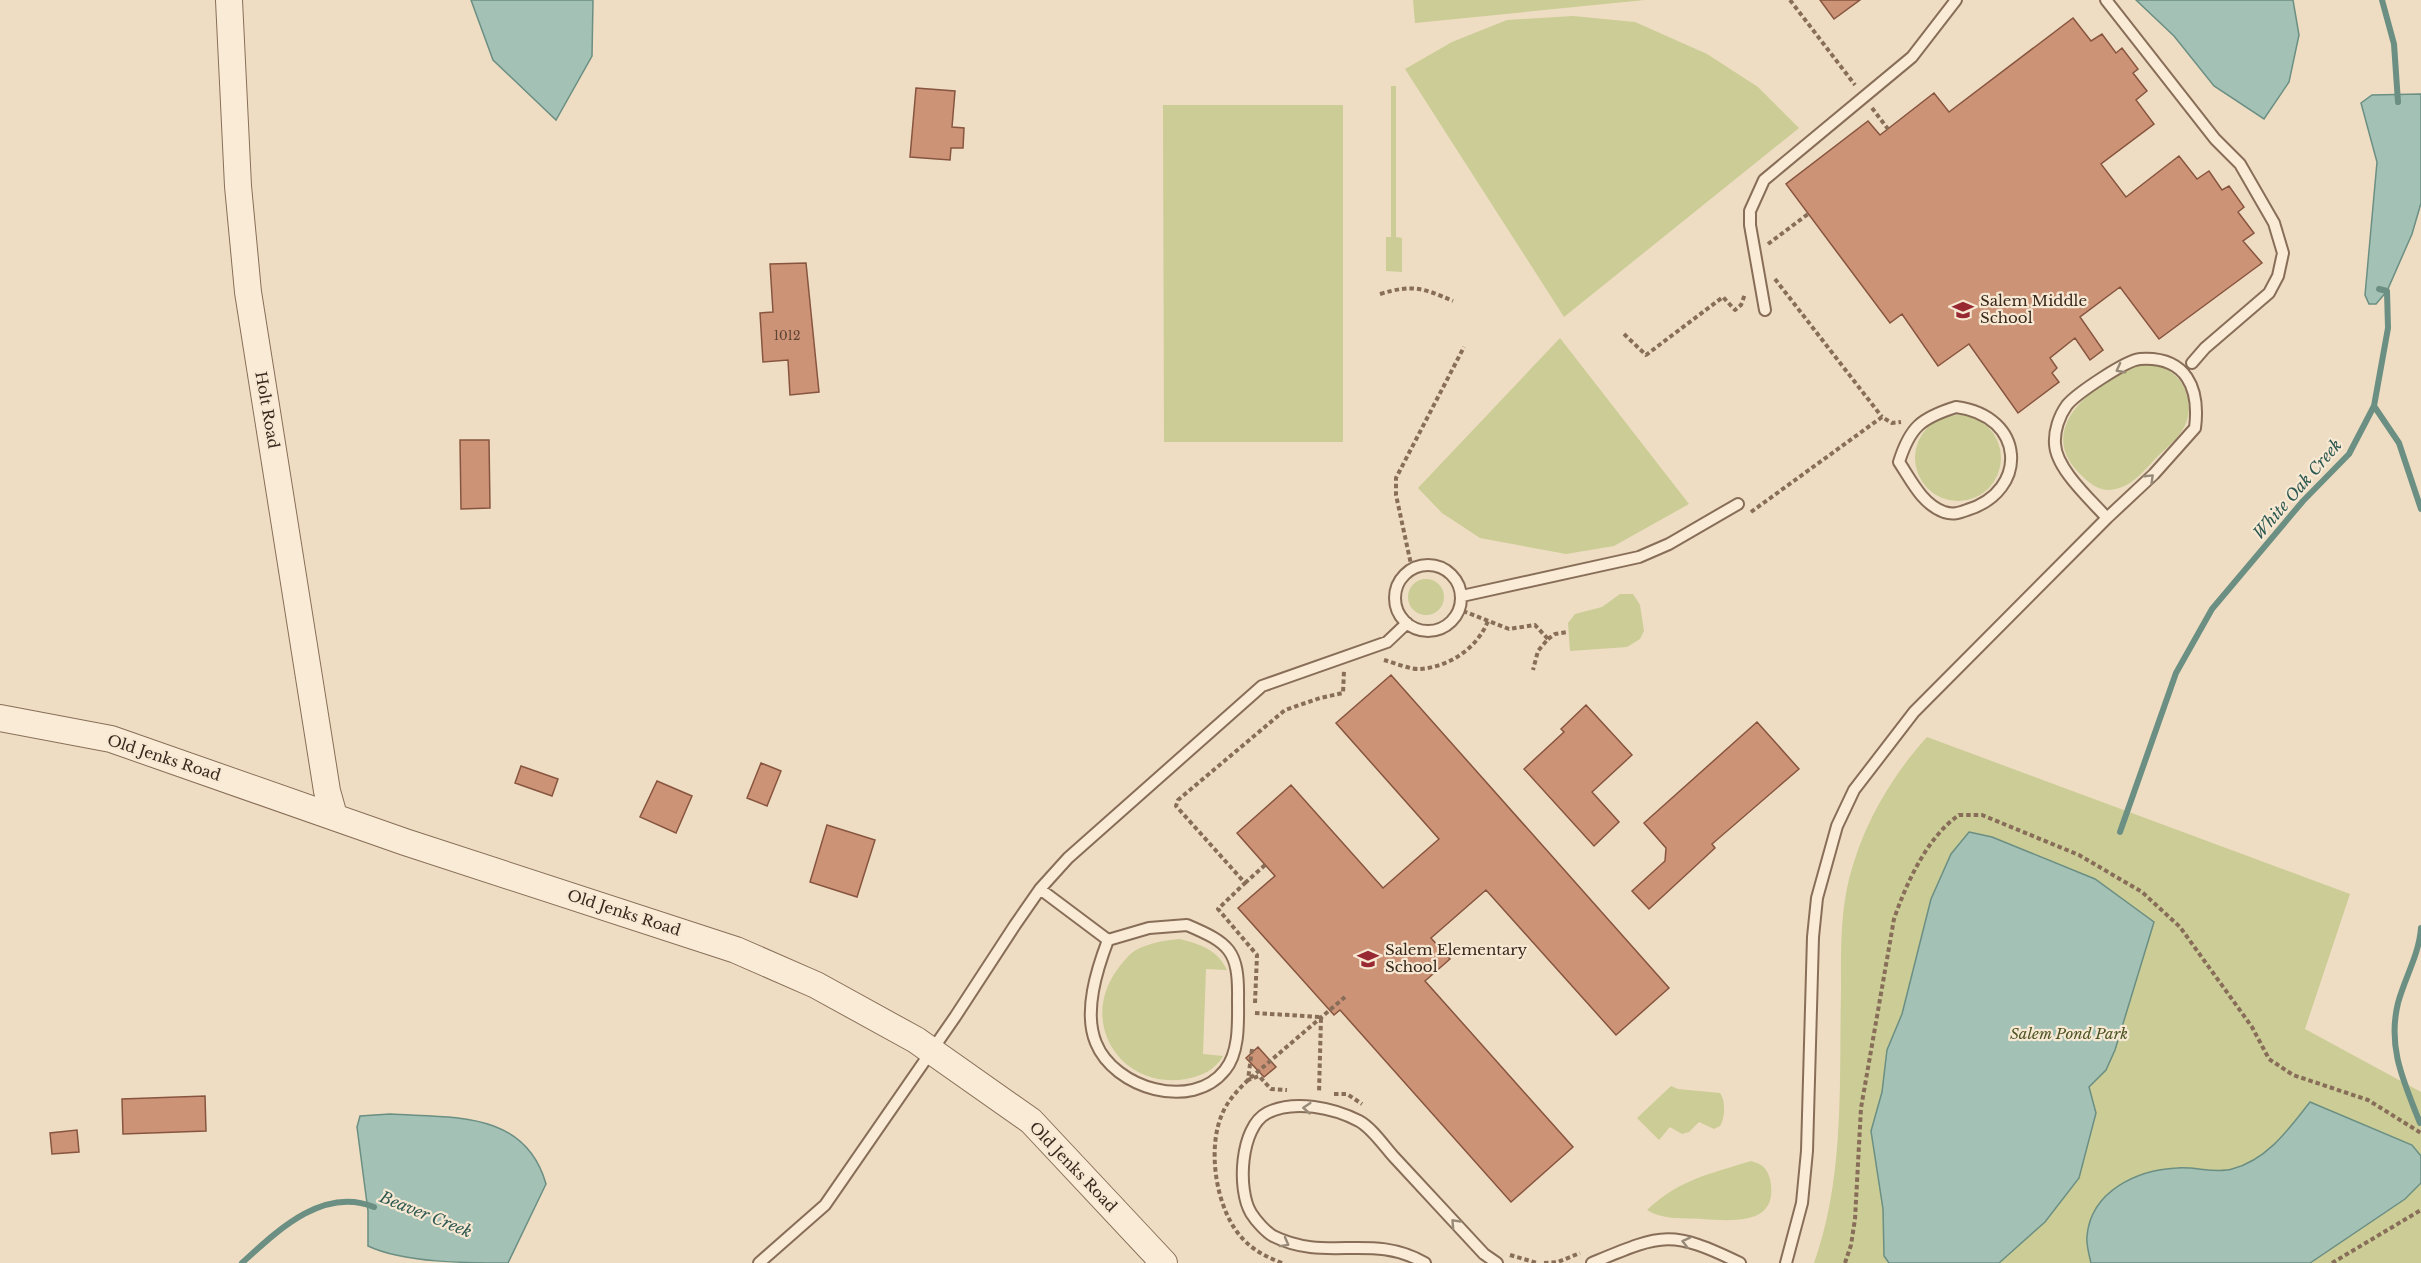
<svg xmlns="http://www.w3.org/2000/svg" width="2421" height="1263" font-family="'Libre Baskerville',serif">
  <style>
    .green { fill: #cbcc96 }
    .water { fill: #a4c1b6; stroke: #6b8f83; stroke-width: 1.5 }
    .lines { fill: none; stroke-linecap: round; stroke-linejoin: round }
    .stream { stroke: #6b8f83; stroke-width: 6 }
    .building { fill: #cd9377; stroke: #87553f; stroke-width: 1.5 }
    .service-casing { stroke: #886e59; stroke-width: 14 }
    .tertiary-casing { stroke: #886e59; stroke-width: 28 }
    .path { stroke: #886e59; stroke-width: 4; stroke-dasharray: 4.5 3; stroke-linecap: butt }
    .service { stroke: #f9ebd5; stroke-width: 10 }
    .tertiary { stroke: #f9ebd5; stroke-width: 26 }
    .oneway { stroke: #988a79 }
    .labels { text-anchor: middle; stroke-width: 4.5; stroke-linejoin: round; paint-order: stroke }
    .number-label { font-size: 12px; fill: #5d4334 }
    .poi-label { font-size: 15px; fill: #38281d; stroke: #f6e8d2; text-anchor: start }
    .street-label { font-size: 15px; fill: #38281d; stroke: #f6e8d2 }
    .park-label { font-size: 15px; font-style: italic; fill: #4c5424; stroke: #f6e8d2 }
    .water-label { font-size: 16px; font-style: italic; fill: #2c5851; stroke: #f6e8d2 }
  </style>
  <rect width="100%" height="100%" fill="#eeddc2"/>
  <path class="green" d="M1413,0H1645L1415,23Z
    M1573,16L1635,22L1707,54L1758,87L1799,128L1564,317L1405,69L1452,42L1507,20Z
    M1391,86H1396V237L1402,238V272L1386,271V237H1391Z
    M1163,105H1343V442H1164Z
    M1560,338L1689,504L1614,546L1566,554L1480,538L1442,513L1418,488Z
    M2140,365C2146,365 2152,365 2158,366C2186,373 2198,409 2181,432C2174,442 2164,450 2156,458C2142,473 2130,489 2108,490C2096,490 2086,480 2078,472C2034,426 2098,380 2140,365Z
    M1915 458a43 43 0 1 1 86 0a43 43 0 1 1-86 0Z
    M1408 597a18 18 0 1 1 36 0a18 18 0 1 1-36 0Z
    M1620,594H1633L1640,605L1644,631L1640,639L1627,647L1570,651L1568,623L1575,614L1602,607Z
    M1927,737L2350,894L2305,1029L2421,1092V1263H1814C1845,1177 1839,1082 1841,992C1841,954 1840,916 1849,879C1863,825 1890,778 1927,737Z
    M1180,939C1200,944 1218,950 1227,970L1206,969L1203,1054L1223,1056C1215,1070 1202,1076 1186,1079C1122,1090 1078,1024 1117,970C1122,963 1129,954 1136,950C1149,943 1166,940 1180,939Z
    M1671,1086L1678,1089L1720,1093C1726,1101 1725,1118 1720,1126L1714,1129L1699,1122L1689,1132L1682,1134L1670,1127L1659,1140L1637,1118Z
    M1751,1161C1762,1164 1767,1168 1770,1179C1780,1226 1733,1221 1702,1219C1684,1218 1663,1220 1647,1210C1680,1179 1710,1174 1751,1161Z"/>
  <path class="water" d="M471,0H593L592,56L556,120L493,60Z
    M2136,0H2293L2299,35L2289,82L2264,119L2214,86L2174,36Z
    M2421,94V203L2412,234L2387,291L2376,304H2369L2365,295L2377,162L2361,103L2372,95Z
    M1969,832L1992,837L2095,879L2154,922L2115,1050L2106,1070L2089,1087L2096,1113L2079,1178L2045,1222L1999,1263H1889L1884,1256L1883,1209L1871,1131L1882,1092L1887,1050L1902,1014L1931,899L1951,854Z
    M2310,1102L2412,1145L2421,1156V1183L2405,1199L2310,1263H2091C2089,1255 2086,1244 2087,1236C2091,1191 2137,1170 2177,1168C2194,1166 2215,1174 2232,1169C2267,1160 2289,1129 2310,1102Z
    M390,1114C452,1118 525,1110 546,1184L508,1263C468,1263 404,1263 368,1246V1211L357,1127L360,1116Z"/>
  <g class="lines">
    <path class="stream" d="M2382,0L2394,44L2398,102
      M2374,406L2399,443L2421,509
      M2120,832L2176,673L2212,609L2303,501L2349,454L2374,406L2388,328L2387,291L2379,289
      M2420,1123C2404,1082 2387,1048 2398,1003C2405,977 2419,955 2421,928
      M242,1263C277,1231 323,1186 374,1207"/>
  </g>
  <path class="building" d="M1820,0H1860L1834,19Z
    M2073,18L2091,41L2102,34L2116,53L2122,48L2138,69L2133,73L2147,91L2136,100L2154,124L2101,164L2126,197L2179,156L2197,179L2209,171L2222,190L2229,186L2244,207L2238,212L2254,233L2243,241L2262,263L2159,339L2120,287L2080,317L2103,350L2090,360L2075,338L2050,358L2057,368L2052,373L2059,382L2018,413L1969,344L1938,366L1902,314L1890,323L1786,184L1868,121L1880,135L1934,93L1949,112Z
    M916,88L955,91L952,127L964,128L963,148H951L950,160L910,157Z
    M806,263L819,392L790,395L788,360L763,362L760,313L773,312L770,264Z
    M460,440H489L490,508L461,509Z
    M1391,675L1669,988L1616,1035L1486,890L1431,938L1450,959L1425,981L1573,1147L1511,1202L1340,1010L1334,1015L1238,908L1275,876L1237,833L1291,785L1383,888L1439,839L1336,723Z
    M1586,705L1632,755L1592,792L1619,822L1594,846L1524,769L1564,732L1561,729Z
    M1757,722L1799,769L1712,844L1715,848L1649,909L1632,891L1665,861L1666,848L1644,823Z
    M761,763L781,771L767,806L747,798Z
    M521,766L558,779L552,796L515,783Z
    M657,781L692,796L676,833L640,817Z
    M827,825L875,840L857,897L810,882Z
    M1258,1047L1276,1067L1264,1077L1246,1058Z
    M205,1096L206,1131L123,1134L122,1099Z
    M77,1130L79,1152L52,1154L50,1133Z"/>
  <g class="lines">
    <defs>
      <path id="service" d="M2106,0L2215,139L2240,164L2274,223L2283,253L2278,276L2269,293L2205,348L2192,363
        M1765,310L1750,225V211L1764,180L1912,57L1956,0
        M1956,407C2026,416 2029,491 1967,510C1959,513 1953,515 1944,512C1922,504 1911,480 1899,462C1910,427 1921,418 1956,407Z
        M1395 598a33 33 0 1 1 66 0a33 33 0 1 1-66 0Z
        M1462,596L1639,557L1669,544L1738,504
        M1040,889L1108,940
        M1187,925C1229,943 1239,950 1238,999C1238,1020 1240,1052 1225,1070C1192,1112 1114,1088 1096,1043C1083,1012 1097,969 1108,940L1149,928Z
        M759,1263L825,1205L955,1017L1015,925L1040,889L1068,858L1262,686L1387,642L1407,623
        M1425,1263C1371,1232 1327,1263 1273,1236C1266,1232 1256,1221 1251,1213C1237,1190 1240,1127 1267,1113C1294,1099 1334,1108 1359,1121C1372,1128 1384,1146 1394,1157C1424,1189 1454,1222 1484,1254L1497,1263
        M1592,1263C1662,1234 1670,1229 1740,1263
        M1786,1263L1802,1203L1807,1151L1813,937L1817,898L1837,826L1854,790L1914,712L2107,518L2154,474L2195,428C2200,389 2187,356 2140,359C2126,360 2076,394 2067,405C2059,416 2054,431 2055,444C2056,469 2091,500 2107,518"/>
      <path id="tertiary" d="M229,0L238,186L248,292L327,791L334,816
        M0,718L111,739L405,842L736,950L816,985L916,1040L1031,1121L1164,1263"/>
    </defs>
    <use href="#service" class="service-casing"/>
    <use href="#tertiary" class="tertiary-casing"/>
    <path class="path" d="M1790,0L1855,85
      M1872,108L1888,129
      M1768,244L1808,214
      M1775,279L1882,417
      M1380,294C1413,284 1423,288 1453,301
      M1624,334L1646,355L1723,297L1735,310L1741,305L1745,294
      M1751,512L1882,417L1892,423L1901,422
      M1412,569L1396,495V478L1464,347
      M1463,611L1509,629L1535,625L1548,639L1538,651L1533,670
      M1548,639L1555,634L1568,632
      M1384,660C1395,663 1411,670 1421,669C1451,666 1477,648 1488,621
      M1245,883L1265,865
      M1255,1003L1257,955L1218,909L1245,883L1176,806L1178,800L1285,710L1320,698L1343,693L1344,671
      M1255,1013L1321,1017L1319,1093
      M1252,1049L1248,1080L1259,1076L1271,1089L1287,1090
      M1334,1094H1347L1362,1104
      M1510,1255L1537,1263
      M1282,1263C1267,1257 1254,1251 1243,1239C1216,1211 1206,1148 1223,1112C1229,1099 1238,1090 1248,1080L1345,997
      M1544,1263L1558,1262L1580,1253
      M1845,1263L1851,1245L1855,1219L1861,1108L1894,919C1906,884 1927,837 1959,815H1982L2079,855L2142,892L2180,927L2252,1027L2269,1059L2293,1075L2368,1100L2421,1133
      M2332,1263L2421,1210"/>
    <use href="#service" class="service"/>
    <use href="#tertiary" class="tertiary"/>
  </g>
  <defs><path id="oneway-chevron" d="M-2-3.5L2.5 0L-2 3.5" fill="none" stroke-width="1.6" stroke-linecap="round" stroke-linejoin="round" transform="scale(1.5)"/></defs>
  <g class="oneway">
    <use href="#oneway-chevron" transform="translate(2120 369) rotate(152)"/>
    <use href="#oneway-chevron" transform="translate(2150 478) rotate(-44)"/>
    <use href="#oneway-chevron" transform="translate(1307 1108) rotate(-176)"/>
    <use href="#oneway-chevron" transform="translate(1455 1223) rotate(-133)"/>
    <use href="#oneway-chevron" transform="translate(1686 1242) rotate(-166)"/>
    <use href="#oneway-chevron" transform="translate(1285 1243) rotate(29)"/>
  </g>
  <defs>
    <symbol id="school-bare" viewBox="-9 -9 18 18"><path d="M0-5L7-2L0 1L-7-2ZM-4 1L0 2.5L4 1V4Q0 6-4 4Z" fill="#982933" stroke="#f6e8d2" stroke-width="2.5" paint-order="stroke"/></symbol>
  </defs>
  <g fill-rule="evenodd">
    <use href="#school-bare" x="1948" y="295" width="30" height="30"/>
    <use href="#school-bare" x="1353" y="944" width="30" height="30"/>
  </g>
  <g class="labels">
    <g class="number-label">
      <text x="787" y="340">1012</text>
    </g>
    <g class="poi-label">
      <text x="1980" y="306">Salem Middle<tspan x="1980" dy="17">School</tspan></text>
      <text x="1385" y="955">Salem Elementary<tspan x="1385" dy="17">School</tspan></text>
    </g>
    <g class="street-label">
      <text transform="translate(267 410) rotate(80)" y="5">Holt Road</text>
      <text transform="translate(164 758) rotate(18)" y="5">Old Jenks Road</text>
      <text transform="translate(624 913) rotate(18)" y="5">Old Jenks Road</text>
      <text transform="translate(1073 1167) rotate(46)" y="5">Old Jenks Road</text>
    </g>
    <g class="park-label">
      <text x="2069" y="1039">Salem Pond Park</text>
    </g>
    <g class="water-label">
      <text transform="translate(2297 489) rotate(-49)" y="6">White Oak Creek</text>
      <text transform="translate(426 1214) rotate(22)" y="6">Beaver Creek</text>
    </g>
  </g>
</svg>
